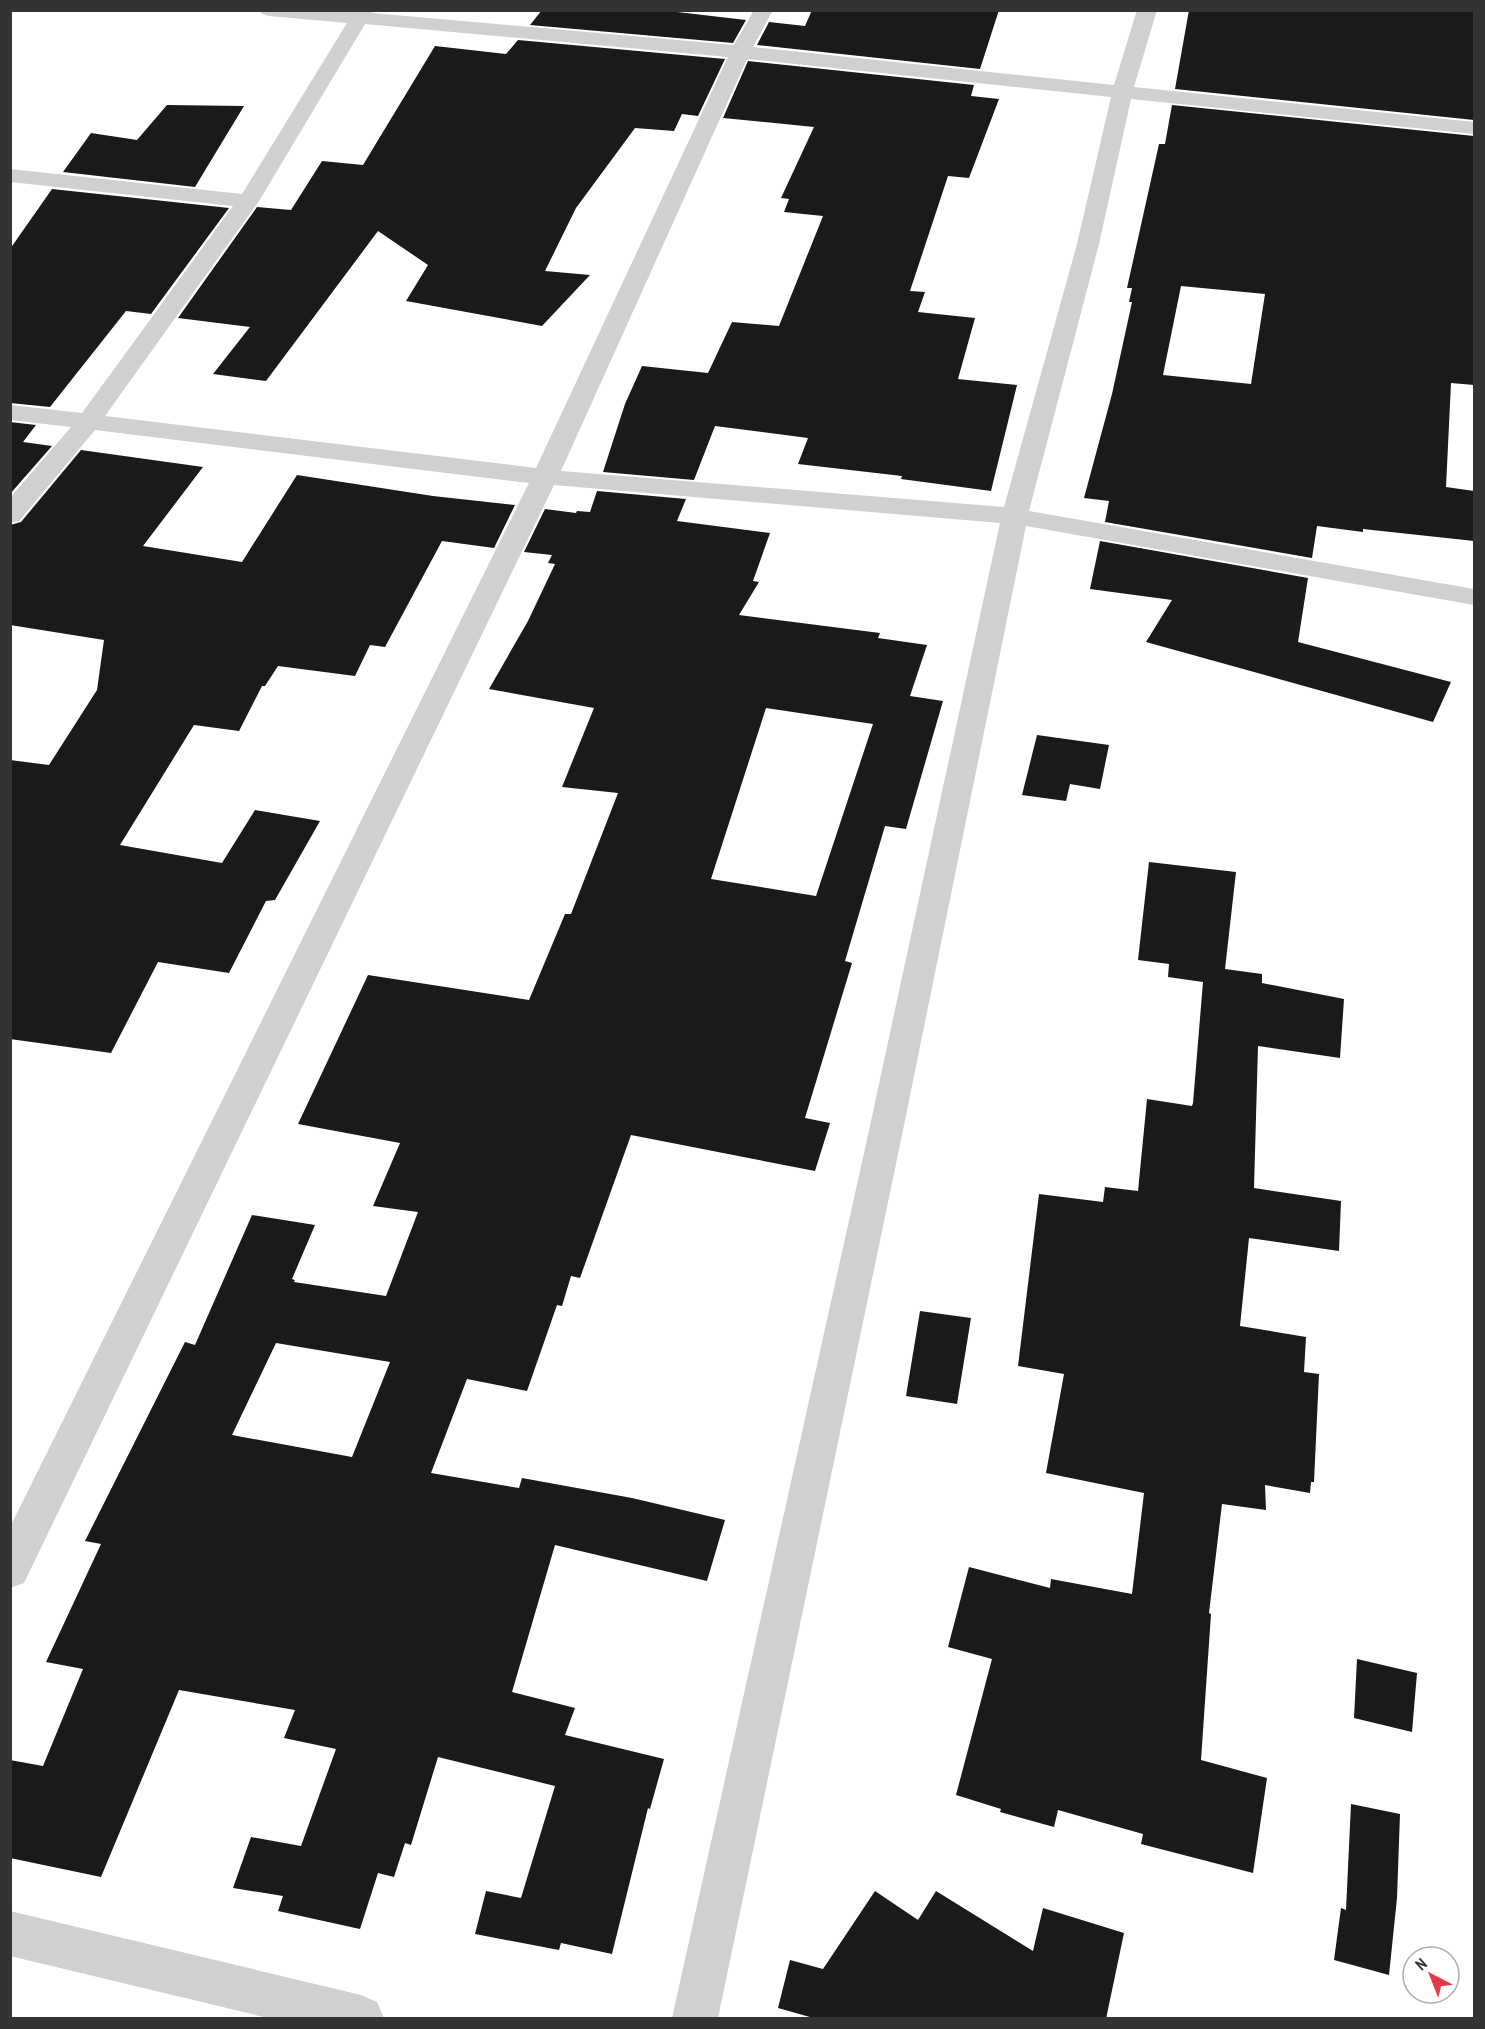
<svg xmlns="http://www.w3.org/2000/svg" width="1485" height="2029" font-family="'PT Sans Narrow',sans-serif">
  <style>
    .building { fill: #1a1a1a; fill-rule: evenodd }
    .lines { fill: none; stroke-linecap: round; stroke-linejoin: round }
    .minor { fill: #d0d0d0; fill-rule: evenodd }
  </style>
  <rect width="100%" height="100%" fill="#fff"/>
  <path class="building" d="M542,10H660L746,20L733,43L530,25Z
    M812,10H999L980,69L757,45L769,22L805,26Z
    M1189,10H1474V120L1175,89Z
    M518,40L725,59L698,116L682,114L674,131L635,128L576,208L545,271L590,275L542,326L406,301L428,265L378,231L266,381L213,374L250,327L178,318L257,207L291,210L322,161L363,165L435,46L506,54Z
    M748,61L974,85L971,96L999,99L969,178L948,176L910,291L925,292L918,312L975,318L958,379L1017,385L991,491L901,479L902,476L798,464L808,438L715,426L694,480L603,472L625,404L642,366L708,373L732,322L779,326L823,216L784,212L789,199L781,198L814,127L723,118Z
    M167,105L244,106L195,187L63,172L91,133L137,140Z
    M1172,105L1474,136V385L1451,383L1446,487L1474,491V541L1363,529V532L1317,526L1312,558L1105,522L1109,501L1084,498L1112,394L1132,302H1129L1132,288H1127L1159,144H1165ZM1181,286L1265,294L1251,384L1163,375Z
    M52,189L229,208L151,314L126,311L50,407L10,403V249Z
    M10,422L36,425L23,442L52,446L10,494Z
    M81,450L203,467L143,546L242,562L297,475L433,496L515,505L494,548L442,541L385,647L370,645L355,676L278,666L265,686H262L239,731L194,725L120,845L222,863L255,810L320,821L275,900L266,901L229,973L158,962L111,1053L10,1039V760L49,765L97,690L104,640L10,625V525L21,522Z
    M597,491L686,499L677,521L770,533L753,581L759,582L739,615L880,633L878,638L927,645L910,696L943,701L906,829L885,826L845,961L852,963L805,1118L830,1123L815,1171L631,1135L580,1278L571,1276L562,1306L557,1305L527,1391L467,1379L431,1473L519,1488L522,1478L632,1498L725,1520L707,1581L555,1545L512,1692L575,1708L565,1735L664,1759L650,1809L648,1808L612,1954L561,1943L559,1950L475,1934L486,1891L521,1898L555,1786L438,1757L411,1845L405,1843L394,1877L378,1873L360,1929L278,1911L283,1896L233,1888L251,1837L301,1846L336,1749L284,1738L295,1710L179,1690L101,1877L10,1858V1760L43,1766L83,1669L46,1662L101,1544L85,1541L185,1342L195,1345L252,1215L315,1225L292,1279L295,1280L294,1282L386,1296L418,1212L373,1206L400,1143L298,1124L368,975L529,1000L565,914H571L618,793L562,787L594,708L489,689L528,621L555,564L548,563L552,555L524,552L545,509L576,513L577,511L590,512ZM766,708L873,724L816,896L711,879ZM276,1343L390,1362L352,1457L232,1435Z
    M1100,541L1308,578L1298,642L1451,682L1433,722L1146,642L1172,600L1090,589Z
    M1037,735L1109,745L1100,789L1070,784L1066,801L1022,795Z
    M1149,862L1236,872L1225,969L1262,974V983L1344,999L1340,1058L1258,1046L1254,1188L1341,1201L1339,1251L1249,1238L1240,1326L1306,1337L1304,1372L1319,1374L1314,1482H1311L1310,1493L1265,1485L1266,1510L1222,1504L1209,1613L1211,1614L1201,1760L1267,1778L1253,1873L1141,1844L1143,1834L1058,1810L1054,1827L1000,1812L1001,1809L956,1795L992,1659L948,1647L969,1567L1050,1588L1051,1579L1132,1594L1144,1493L1046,1473L1064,1374L1018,1366L1039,1194L1103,1202L1105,1187L1138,1191L1147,1099L1192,1106L1193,1103L1203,982L1168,977L1169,964L1138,960Z
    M920,1311L971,1318L957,1404L906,1396Z
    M1357,1659L1417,1673L1412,1732L1354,1718Z
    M1351,1804L1400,1814L1397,1898L1389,1975L1334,1960L1341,1908L1346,1910Z
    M875,1891L918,1920L936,1891L1033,1951L1043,1908L1124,1933L1106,2019H817L778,2008L790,1960L823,1969Z"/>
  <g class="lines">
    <path class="minor" d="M260,10H373L372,13L734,45L754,10H773L753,47L1114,85L1137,10H1157L1134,87L1474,122V134L1131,99L1099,244L1029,511L1474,589V605L1026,526L902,1135L718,2018H672L868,1135L1000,523L554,485L24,1583L10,1588V1527L529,483L95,430L19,521L10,523V498L71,427L10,420V405L82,413L233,206L10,182V169L242,194L347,23L269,16L262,14ZM365,24L728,57L536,468L105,416L259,201ZM747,59L1111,97L1077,244L1004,507L561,471Z
      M10,1911L361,1995L377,2002L384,2018H268L10,1956Z"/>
  </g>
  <rect width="1485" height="2029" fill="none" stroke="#333333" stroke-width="24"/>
  <g transform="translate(1431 1975) rotate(318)"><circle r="28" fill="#ffffff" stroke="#adadad" stroke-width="1.5"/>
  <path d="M0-4.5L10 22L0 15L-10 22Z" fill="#e63946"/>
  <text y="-9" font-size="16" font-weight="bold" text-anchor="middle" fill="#333333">N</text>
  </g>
</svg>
